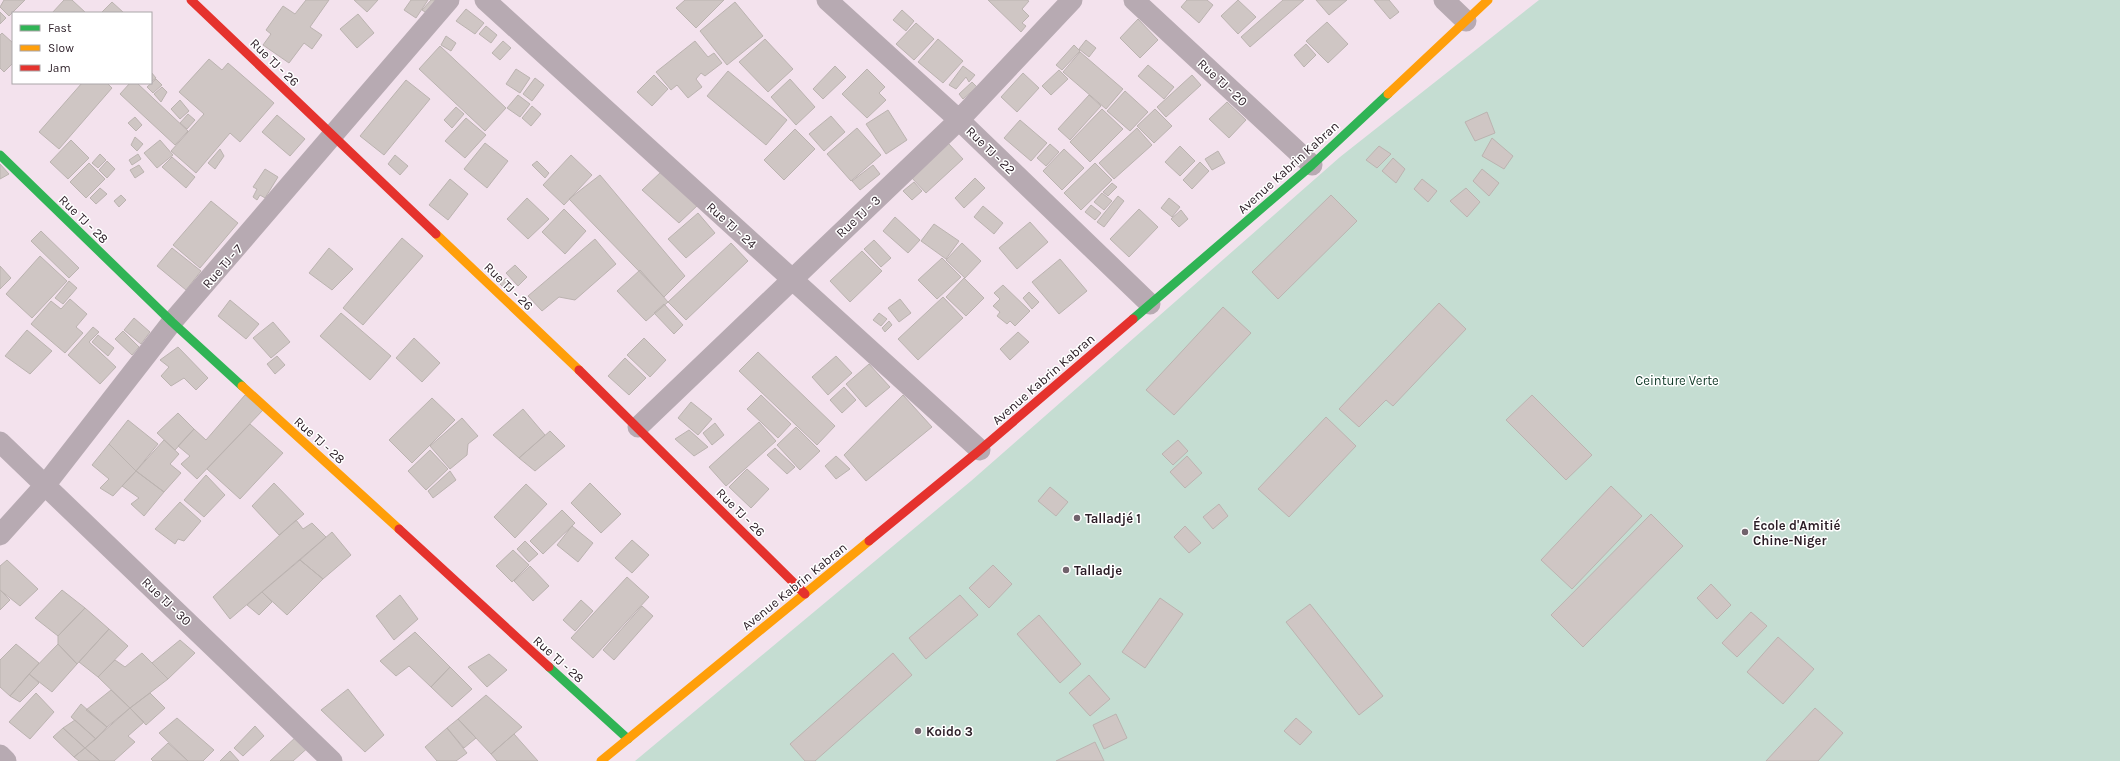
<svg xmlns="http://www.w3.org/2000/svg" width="2120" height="761" font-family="Karla,sans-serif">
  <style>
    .green { fill: #c5ddd2 }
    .building { fill: #cfc6c4; stroke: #bbb3b0 }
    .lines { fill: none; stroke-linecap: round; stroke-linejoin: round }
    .street { stroke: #b7aab2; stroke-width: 21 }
    .fast { stroke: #30b455; stroke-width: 9 }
    .slow { stroke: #ff9f0a; stroke-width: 9 }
    .jam { stroke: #e5322d; stroke-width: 9 }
    .poi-dot { fill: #71626c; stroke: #fff; stroke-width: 1.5 }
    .labels { text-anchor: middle; stroke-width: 3; stroke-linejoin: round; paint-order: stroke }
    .street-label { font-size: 13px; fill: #2b1d26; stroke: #fff }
    .park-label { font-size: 13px; fill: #0e3826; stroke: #fff }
    .poi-label { font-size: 13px; font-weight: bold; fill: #2b1d26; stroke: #fff; text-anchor: start }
  </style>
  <rect width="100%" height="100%" fill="#f3e2ed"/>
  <path class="green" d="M1539,0H2120V761H635L971,481L1340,157Z"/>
  <path class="building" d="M4,0H25L9,16L0,7Z
    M64,0H72L86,13H52Z
    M306,0H329L310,27L322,35L312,49L304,43L289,63L263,45L271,34L266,30L283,6L295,14Z
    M354,0H378L367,12Z
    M411,0H428L416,18L404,10Z
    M431,0H435L428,14L422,10Z
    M685,0H724L696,28L676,8Z
    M988,0H1027L1029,1L1022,9L1029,16L1022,23L1026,26L1021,32Z
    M1187,0H1207L1213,5L1199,23L1181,7Z
    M1238,0L1256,17L1238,34L1221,16Z
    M1283,0H1304L1250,47L1241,37Z
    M1316,0H1347L1329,15Z
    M1374,0H1389L1399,12L1390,19Z
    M112,2L124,13H101Z
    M735,2L763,36L727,65L700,31Z
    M466,9L484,23L475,34L456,21Z
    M902,10L914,21L906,31L893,20Z
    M0,12L6,18L0,24Z
    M358,14L374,33L357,48L340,29Z
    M1138,19L1158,40L1140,58L1120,38Z
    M1327,22L1348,44L1328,63L1306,41Z
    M916,23L934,39L914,60L896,44Z
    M486,26L497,35L491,43L479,34Z
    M2,33L13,43V63L4,72L0,68V35Z
    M446,36L456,43L451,51L441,45Z
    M765,39L793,69L768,92L739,62Z
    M938,39L963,61L943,83L918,62Z
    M1086,40L1096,48L1089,57L1079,49Z
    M503,41L511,48L500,60L492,53Z
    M695,41L708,57L714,53L722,63L705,76L701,73L696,79L702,87L688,98L677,85L671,90L656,72Z
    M1306,44L1316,55L1304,67L1294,55Z
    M1074,45L1080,51L1062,70L1056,65Z
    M440,46L506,108L485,131L419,69Z
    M1080,52L1123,89L1106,109L1063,72Z
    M209,59L222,70L228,63L274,103L240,142L230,133L196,173L171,151L204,114L179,92Z
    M1148,65L1174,87L1164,99L1138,76Z
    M835,66L846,77L823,99L813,89Z
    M963,66L975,75L969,82L966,77L956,89L949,85Z
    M516,69L530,78L520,93L506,84Z
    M867,69L885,87L879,93L886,100L867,118L842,94Z
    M1059,70L1068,79L1051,95L1042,86Z
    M728,71L787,120L766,145L707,96Z
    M151,72L156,78L151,82Z
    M1023,73L1039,88L1017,112L1001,97Z
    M654,75L668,89L652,106L637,92Z
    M1192,75L1201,85L1166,117L1157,107Z
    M535,78L544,85L532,101L523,94Z
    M156,79L162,85L153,93L147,87Z
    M790,79L815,107L796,125L771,97Z
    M406,80L430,99L384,155L360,136Z
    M972,82L977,87L963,99L959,94Z
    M82,83H107L112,88L59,149L39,132Z
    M130,83H137L188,131L175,145L120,94Z
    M162,87L167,92L161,102L154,94Z
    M1125,91L1148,112L1130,131L1107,111Z
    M518,95L530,104L520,117L507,108Z
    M1089,95L1101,106L1070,140L1058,129Z
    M180,100L189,111L180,119L171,109Z
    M1227,102L1246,120L1229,138L1209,119Z
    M532,106L541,114L531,126L522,118Z
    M456,107L464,114L452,128L444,120Z
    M1102,109L1123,129L1090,162L1070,142Z
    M1155,109L1172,126L1154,143L1137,126Z
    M888,110L907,140L886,154L866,124Z
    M1487,112L1495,133L1475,141L1465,122Z
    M188,114L195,120L187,129L180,123Z
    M277,115L305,139L290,156L262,132Z
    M831,116L845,132L824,151L809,134Z
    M135,117L142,125L136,131L128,123Z
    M466,118L486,135L465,158L445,141Z
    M1020,120L1047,143L1031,161L1004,138Z
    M857,128L881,155L851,181L827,154Z
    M1137,128L1152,145L1114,179L1099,163Z
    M795,129L815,149L784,180L764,160Z
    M135,137L143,144L137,151L131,145Z
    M1492,138L1513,156L1504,169L1482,156Z
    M71,140L89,158L68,179L50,162Z
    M160,140L173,155L157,168L144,153Z
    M485,143L508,161L487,188L464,169Z
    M948,143L963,159L926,193L911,177Z
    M1050,144L1059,152L1046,166L1037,158Z
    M1180,146L1195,161L1180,176L1165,162Z
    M1379,146L1391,154L1377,168L1366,160Z
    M220,149L224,156L215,169L208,163Z
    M1064,149L1084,168L1062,190L1043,171Z
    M1218,151L1225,163L1212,170L1205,159Z
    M100,154L106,160L98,168L92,163Z
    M138,154L141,159L132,165L129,160Z
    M395,155L408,166L400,175L388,164Z
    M571,155L592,175L564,205L543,185Z
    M172,157L195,177L186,188L162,167Z
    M1393,158L1405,169L1396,183L1382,171Z
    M107,161L115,169L107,178L99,170Z
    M537,161L549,173L545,178L532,165Z
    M1200,162L1209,171L1192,189L1183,180Z
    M89,163L105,179L86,198L70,182Z
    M1095,163L1112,180L1081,210L1064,193Z
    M0,164L9,174L0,179Z
    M139,165L144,172L135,178L130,170Z
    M873,165L880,174L860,190L852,181Z
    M265,169L278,177L265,198L260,195L257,200L253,197L257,189L253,187Z
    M1482,169L1499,183L1489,196L1473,181Z
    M662,171L698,205L679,223L642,190Z
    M600,175L685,276L664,297L569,199Z
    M975,178L985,188L964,208L955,198Z
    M450,179L468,194L448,220L429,205Z
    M1422,179L1437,191L1428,202L1414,189Z
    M914,182L922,191L912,200L903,191Z
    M1112,183L1117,187L1108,196L1103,192Z
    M100,188L107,194L96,204L90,198Z
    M1466,188L1480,202L1467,217L1450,201Z
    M1102,193L1112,201L1104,210L1094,202Z
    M121,195L126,200L119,207L114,201Z
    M1331,195L1357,221L1278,299L1252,272Z
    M1118,196L1124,201L1104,227L1097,222Z
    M527,198L549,219L528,239L507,219Z
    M1169,198L1180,207L1172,217L1161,208Z
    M211,201L238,223L200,268L173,245Z
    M1091,205L1101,213L1095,220L1085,212Z
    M983,206L1003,223L994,234L974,217Z
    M564,209L586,231L565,254L542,232Z
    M1139,209L1158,227L1129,257L1110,239Z
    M1181,210L1188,219L1179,227L1171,219Z
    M698,213L715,233L686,258L668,239Z
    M895,217L920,240L908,253L883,231Z
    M1030,222L1048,242L1017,269L999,248Z
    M934,224L959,241L946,259L921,241Z
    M41,231L79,268L69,278L31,241Z
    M402,238L423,256L363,325L343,308Z
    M595,239L616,264L575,300L559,297L542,311L528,296Z
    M874,240L891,258L881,267L864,249Z
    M731,243L748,261L686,320L668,302Z
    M962,243L981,261L965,278L946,260Z
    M172,248L201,271L186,290L157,266Z
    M329,248L353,269L332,290L309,273Z
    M862,251L882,271L850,302L830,281Z
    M40,256L67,281L32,318L6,294Z
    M942,258L961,277L937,299L918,280Z
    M1060,259L1087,291L1059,314L1032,282Z
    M515,265L527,277L518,286L506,273Z
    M0,266L11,278L0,289Z
    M640,270L668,302L646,321L617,291Z
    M506,278L515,287L509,293L500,284Z
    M964,278L984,298L966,316L946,297Z
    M69,281L77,288L63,304L55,298Z
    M1003,285L1030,311L1015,326L1010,321L1007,324L997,316L1000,312L993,306L1000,299L994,293Z
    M1029,292L1039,302L1032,309L1023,298Z
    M943,297L963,318L918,360L898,339Z
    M70,299L87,314L76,327L83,333L65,353L31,324L51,301L61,309Z
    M900,299L911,313L899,322L888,308Z
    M230,300L259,324L246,339L218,316Z
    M1439,303L1466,329L1393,406L1386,400L1359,427L1339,409Z
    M664,304L683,325L674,334L654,313Z
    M1223,307L1251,333L1174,415L1146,390Z
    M341,313L391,356L370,380L320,336Z
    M879,313L887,319L881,326L873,320Z
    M134,318L150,332L141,344L124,330Z
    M889,321L892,325L885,332L882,328Z
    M273,322L290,342L271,358L253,338Z
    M93,327L99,332L89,342L116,367L100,384L68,355Z
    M27,330L52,351L30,374L5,356Z
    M123,331L139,347L132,355L115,339Z
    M1018,332L1029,342L1010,360L1000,349Z
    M98,335L114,348L108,356L92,342Z
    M414,338L440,363L422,382L396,358Z
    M644,338L666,360L650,377L627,355Z
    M178,347L208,378L196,390L184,378L171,386L161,376L169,367L160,360Z
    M758,352L835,426L817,445L739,371Z
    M277,356L285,365L275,374L267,364Z
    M836,356L852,373L828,395L812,377Z
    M625,358L646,378L629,395L608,376Z
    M869,364L890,387L866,407L846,384Z
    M844,387L856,400L842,413L830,400Z
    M245,395L263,410L197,479L181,464L190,456L178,446L194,429L206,440Z
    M761,395L791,424L778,438L747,409Z
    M903,395L932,427L866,481L844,455Z
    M1532,395L1592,455L1566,480L1506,420Z
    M432,398L455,420L412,463L389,440Z
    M691,402L712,419L698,435L678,418Z
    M523,409L545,435L519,458L493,435Z
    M178,413L194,429L175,450L157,433Z
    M1326,417L1356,446L1289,517L1258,489Z
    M462,418L478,436L468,444L467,455L450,469L430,446Z
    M128,420L158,444L136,471L109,444Z
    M759,422L776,441L726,486L709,467Z
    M715,423L724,435L712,445L703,433Z
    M250,424L283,453L240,499L207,469Z
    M796,427L820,451L800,470L777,445Z
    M689,430L708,447L694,456L675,439Z
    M550,431L565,446L535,471L519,458Z
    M164,440L179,454L170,464L181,473L164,492L136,471Z
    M1178,440L1188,451L1173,465L1162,454Z
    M109,444L136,471L113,496L100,488L109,479L92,465Z
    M775,448L795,467L787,474L767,455Z
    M430,450L448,469L426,490L408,471Z
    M836,456L850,469L836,479L825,466Z
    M1187,456L1202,473L1185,488L1170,472Z
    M747,469L769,489L751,508L729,487Z
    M136,471L164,492L144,516L131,504L139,498L122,486Z
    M450,471L456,480L433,498L428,491Z
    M206,475L225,495L204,517L184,500Z
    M274,483L304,514L279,535L252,506Z
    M590,483L621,514L601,533L571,503Z
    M526,484L547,504L515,538L494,517Z
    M1611,486L1642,516L1572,589L1541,560Z
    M1050,487L1068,502L1056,516L1038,501Z
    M180,502L201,521L184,541L178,539L175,544L155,529Z
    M1219,504L1228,516L1213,529L1203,517Z
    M562,510L575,523L543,554L530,541Z
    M1651,514L1683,546L1583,647L1551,615Z
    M296,520L303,529L312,523L326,537L230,619L213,597Z
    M572,526L593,543L578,562L557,545Z
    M1185,526L1201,543L1189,553L1174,537Z
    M332,532L351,555L323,579L300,560Z
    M632,540L649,555L632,573L615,558Z
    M525,541L538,554L529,562L517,549Z
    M513,550L529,565L512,582L496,566Z
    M7,560L38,589L20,606L0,590V566Z
    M300,560L323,579L287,615L262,592Z
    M993,565L1012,584L989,608L969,588Z
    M530,566L549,586L533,601L514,581Z
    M627,577L649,597L593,658L571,638Z
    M1711,584L1731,605L1717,619L1697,598Z
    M0,590L10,600L0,610Z
    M62,590L85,608L58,636L35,618Z
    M262,592L272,602L259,615L247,605Z
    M400,595L418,619L394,640L376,616Z
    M960,595L978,615L926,659L909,638Z
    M1160,598L1183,614L1145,668L1122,652Z
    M581,600L593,611L575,631L563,620Z
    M1310,604L1383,696L1359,715L1286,622Z
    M642,606L653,616L614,660L603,650Z
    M85,608L109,629L77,664L58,644V636Z
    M1751,612L1767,626L1737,657L1722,643Z
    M1039,615L1081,664L1060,683L1017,634Z
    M109,629L128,646L98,677L79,662Z
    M415,632L450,667L431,687L409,666L396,676L380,661Z
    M1778,637L1814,669L1783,704L1747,672Z
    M180,640L195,653L168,679L152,663Z
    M16,644L39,663L10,696L0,687V660Z
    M58,644L77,664L52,692L29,674Z
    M142,653L168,679L130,708L98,677L115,660L125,667Z
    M893,653L912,675L815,761H805L790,744Z
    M489,654L507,670L487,687L468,667Z
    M450,667L472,689L452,707L431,687Z
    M29,674L39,683L20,702L10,696Z
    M1089,675L1110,699L1090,716L1069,693Z
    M348,689L384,735L365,752L321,710Z
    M111,690L130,708L107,727L86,710Z
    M36,693L54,712L30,739L9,722Z
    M150,693L165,708L146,725L130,708Z
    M486,695L522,727L491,754L458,719Z
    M81,704L107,727L96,739L71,717Z
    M130,708L144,722L128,736L135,742L114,761H100L85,748Z
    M1815,708L1843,733L1818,761H1766Z
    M1116,714L1127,738L1104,749L1093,725Z
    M177,718L214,750L203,761H188L159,733Z
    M1296,718L1312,732L1300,745L1284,731Z
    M458,719L476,738L464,748L447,728Z
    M75,720L96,739L85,748L63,728Z
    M255,726L264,736L243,756L234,748Z
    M63,728L85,748L74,757L53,737Z
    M447,728L467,753L456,761H437L425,747Z
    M514,734L538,761H497L491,754Z
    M297,736L311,745L293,761H270Z
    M1095,742L1104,761H1056Z
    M168,743L188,761H153L151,759Z
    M85,748L100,761H79L74,757Z
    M230,751L239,761H220Z"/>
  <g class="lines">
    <path class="street" d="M485,0L980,450
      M827,0L959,120L1150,304
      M1134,0L1312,165
      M1444,0L1466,21
      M638,427L959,120L1072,0
      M0,442L332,761
      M0,535L46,484L172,322L449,0
      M0,755L6,761"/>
    <path class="fast" d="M0,155L172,322L242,386
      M1133,319L1312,165L1388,94
      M549,667L628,739"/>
    <path class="slow" d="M1388,94L1488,0
      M436,234L579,370
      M242,386L399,529
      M601,761L869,541"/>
    <path class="jam" d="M191,0L436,234
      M579,370L805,594
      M399,529L549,667
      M869,541L980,450L1133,319"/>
  </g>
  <g class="poi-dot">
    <circle cx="1077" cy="518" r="4"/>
    <circle cx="1745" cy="532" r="4"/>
    <circle cx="1066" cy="570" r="4"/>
    <circle cx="918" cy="731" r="4"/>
  </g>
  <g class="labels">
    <g class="street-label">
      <text transform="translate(275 62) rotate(44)" y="5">Rue TJ - 26</text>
      <text transform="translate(1223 82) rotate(43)" y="5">Rue TJ - 20</text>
      <text transform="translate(991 150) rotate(44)" y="5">Rue TJ - 22</text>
      <text transform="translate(1288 167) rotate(-42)" y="5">Avenue Kabrin Kabran</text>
      <text transform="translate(858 216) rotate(-43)" y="5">Rue TJ - 3</text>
      <text transform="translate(84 219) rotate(44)" y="5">Rue TJ - 28</text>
      <text transform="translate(732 225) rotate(42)" y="5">Rue TJ - 24</text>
      <text transform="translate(222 266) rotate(-49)" y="5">Rue TJ - 7</text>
      <text transform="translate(509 286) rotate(44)" y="5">Rue TJ - 26</text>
      <text transform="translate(1043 379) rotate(-41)" y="5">Avenue Kabrin Kabran</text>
      <text transform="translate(320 440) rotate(42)" y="5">Rue TJ - 28</text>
      <text transform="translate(741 512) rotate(45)" y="5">Rue TJ - 26</text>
      <text transform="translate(794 586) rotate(-39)" y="5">Avenue Kabrin Kabran</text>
      <text transform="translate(167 601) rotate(44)" y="5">Rue TJ - 30</text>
      <text transform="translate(559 659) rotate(42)" y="5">Rue TJ - 28</text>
    </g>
    <g class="park-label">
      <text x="1677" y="385">Ceinture Verte</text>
    </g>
    <g class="poi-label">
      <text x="1085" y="523">Talladjé 1</text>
      <text x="1753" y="530">École d'Amitié<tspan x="1753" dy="15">Chine-Niger</tspan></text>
      <text x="1074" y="575">Talladje</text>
      <text x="926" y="736">Koido 3</text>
    </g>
  </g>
  <rect x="12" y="12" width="140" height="72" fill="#ffffff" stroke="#aaa5a8"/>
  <rect x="20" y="25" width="20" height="6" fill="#30b455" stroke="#aaa5a8"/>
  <text x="48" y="32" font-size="12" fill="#2b1d26">Fast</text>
  <rect x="20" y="45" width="20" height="6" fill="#ff9f0a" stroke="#aaa5a8"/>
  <text x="48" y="52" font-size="12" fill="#2b1d26">Slow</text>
  <rect x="20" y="65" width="20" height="6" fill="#e5322d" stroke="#aaa5a8"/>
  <text x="48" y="72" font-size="12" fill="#2b1d26">Jam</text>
</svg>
